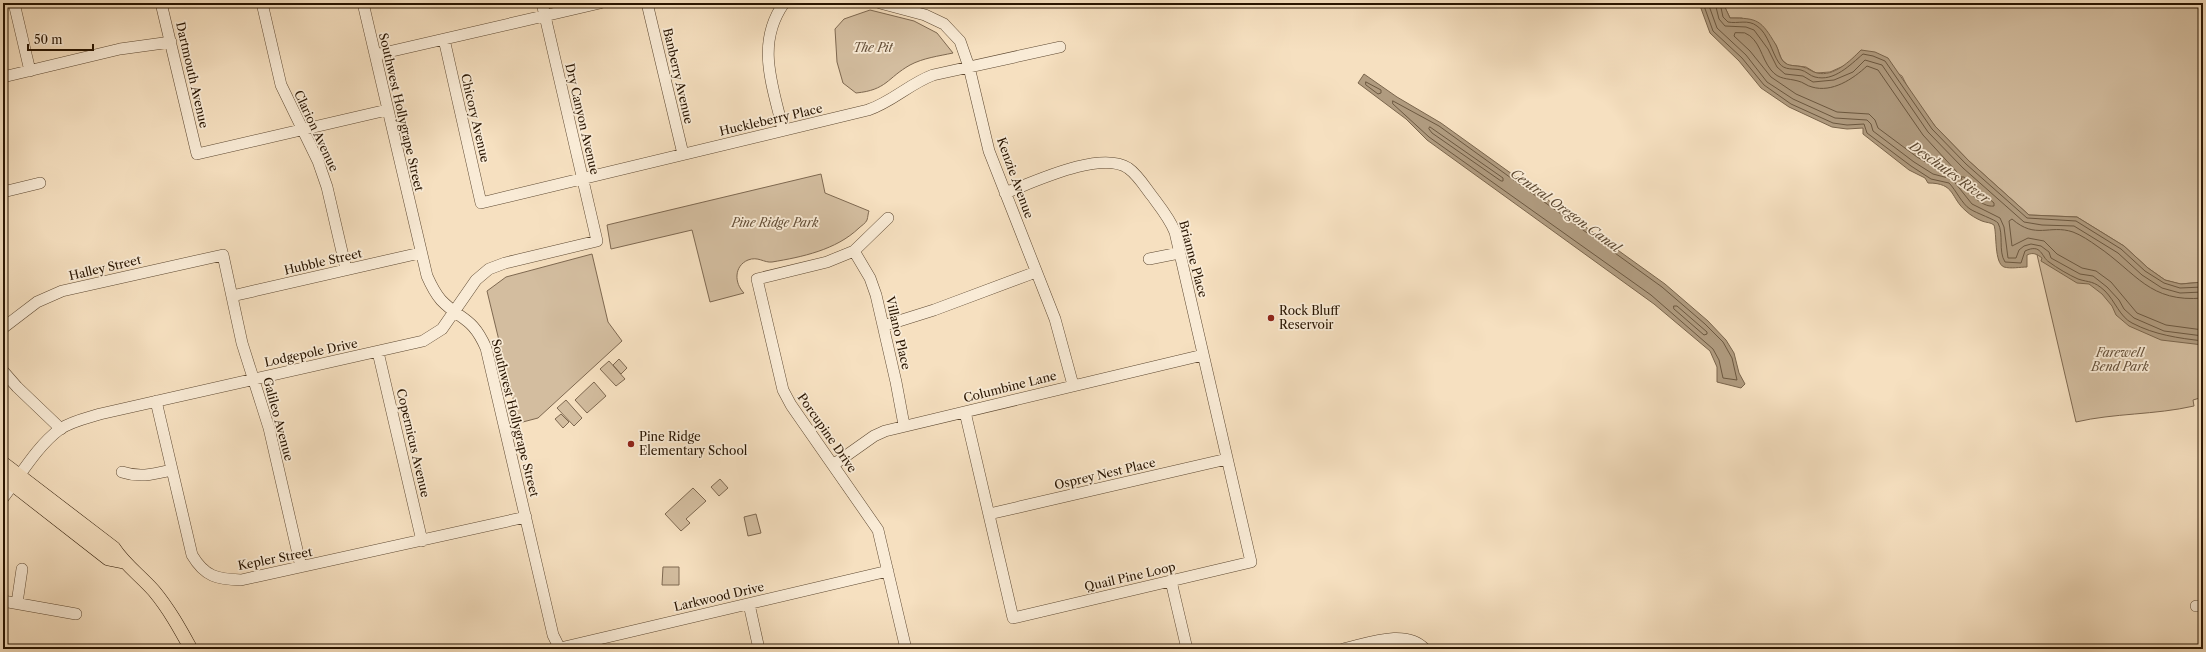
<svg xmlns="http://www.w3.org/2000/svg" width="2206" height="652" font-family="'Libre Caslon Text',serif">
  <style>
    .green { fill: #d3bd9f; stroke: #7e6850 }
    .water { fill: #b09b7f; stroke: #7a654c }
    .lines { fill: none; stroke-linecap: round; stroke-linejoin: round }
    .shore { stroke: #6c5840; stroke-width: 1 }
    .minor-casing { stroke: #5c4730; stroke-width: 12 }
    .major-casing { stroke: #281400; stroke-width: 14 }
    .minor { stroke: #f9ebd6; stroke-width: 11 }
    .major { stroke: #f6e0c0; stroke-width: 13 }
    .poi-dot { fill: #8f2418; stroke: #f9ebd6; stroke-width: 1.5 }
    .labels { text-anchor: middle; stroke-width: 3.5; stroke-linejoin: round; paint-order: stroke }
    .park-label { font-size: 12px; font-style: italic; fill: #644f38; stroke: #f9ebd6 }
    .street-label { font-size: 12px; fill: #281400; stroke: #f9ebd6 }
    .poi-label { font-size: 12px; fill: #281400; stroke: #f9ebd6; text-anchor: start }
    .water-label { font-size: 13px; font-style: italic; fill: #5e4a33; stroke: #f9ebd6 }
  </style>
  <rect width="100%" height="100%" fill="#f6e0c0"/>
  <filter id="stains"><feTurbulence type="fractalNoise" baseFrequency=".005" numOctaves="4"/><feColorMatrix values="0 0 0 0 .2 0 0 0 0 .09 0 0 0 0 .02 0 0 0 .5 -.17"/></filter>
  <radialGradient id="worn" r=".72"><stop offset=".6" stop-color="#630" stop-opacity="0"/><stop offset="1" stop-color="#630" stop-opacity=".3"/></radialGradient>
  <path class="green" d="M1723,3H2203V282L2180,284L2165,280L2148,268L2124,246L2077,217L2029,215L1969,161L1935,126L1912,96L1902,76L1861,50L1848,64L1830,72L1816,73L1806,67L1788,65L1782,60L1776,45L1768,35L1742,18H1730Z
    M870,10L914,21L937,33L953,53C939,56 923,58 910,65C887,78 887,90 856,93L843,83L837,62L835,29L844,19Z
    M821,174L825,193L869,211C868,213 868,217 867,220C866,223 861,226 859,228C836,250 802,257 772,262C764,263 758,256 748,260C734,266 734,283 744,293L710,302L692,230L611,249L607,225Z
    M2035,246L2203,329V397L2193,400L2194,406C2155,415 2114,413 2076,422Z
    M592,254L608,322L622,341L538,418L519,423L487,291L506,277Z
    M619,359L627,368L621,374L613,365Z
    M609,361L625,379L616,386L600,369Z
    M594,382L606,396L587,413L575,400Z
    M566,400L582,418L574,426L557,408Z
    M561,414L569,422L563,428L555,419Z
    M720,479L728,488L719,496L711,487Z
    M693,488L706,501L686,519L690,523L681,531L665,514Z
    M756,514L761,533L748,536L744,517Z
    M663,567H679V585H662Z"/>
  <path class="water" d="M1699,3H1723L1730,18C1758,18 1761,20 1776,45C1779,50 1779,57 1783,61C1788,67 1796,65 1803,67C1808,68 1812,72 1817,73C1834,77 1850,61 1861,50L1875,52L1888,58L1935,126L1969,161L2029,215L2077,217L2124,246L2148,268L2165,280L2181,284L2203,282V345L2161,340L2129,326L2116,315L2112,306L2102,294L2089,284L2077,283L2041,261L2042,258C2037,254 2033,252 2027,255V267C2020,267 2011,269 2004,267C1994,263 1997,234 1994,225C1990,222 1987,223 1982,221C1977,219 1970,215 1966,211C1950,198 1956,183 1928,183L1925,178L1909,170L1863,134V128L1847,129L1832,127L1789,107L1761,88L1739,61L1710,33Z
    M1364,74L1397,97L1441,123L1665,284L1708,321L1726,340L1734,353L1739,373L1745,384L1741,388L1717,382V367L1710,351L1654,304L1427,140L1406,119L1358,83Z"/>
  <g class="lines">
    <path class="shore" d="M1703,3L1713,31L1742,58L1764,85L1791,104L1833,123L1847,125L1864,124L1867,133L1911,166L1931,179L1949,183C1956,190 1962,204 1970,209C1976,213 1996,220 1998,223C2004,234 1998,251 2005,262L2021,263L2025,251C2042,243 2041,257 2049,262C2057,268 2069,275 2078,279C2090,283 2093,280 2105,291C2115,301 2120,317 2132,323C2155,335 2178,338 2203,341
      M1708,3L1717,28L1746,55L1767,82L1793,99L1835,118L1867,120L1871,124L1873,131L1914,162L1933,174L1952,179L1972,204L2000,218L2004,227L2008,258H2016L2019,250L2024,246L2031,244L2041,246L2049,252L2051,258L2080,274L2093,276L2107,287L2119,300L2124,309L2134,318L2164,331L2203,336
      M1715,3L1719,19L1725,26L1746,27L1754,30L1768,49L1777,67L1785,74L1803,76L1813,82L1834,80L1853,72L1865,60L1882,65L1928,132L1963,168L2024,222L2042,225L2074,226L2118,253L2142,275L2162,288L2180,293L2203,292
      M1720,3L1723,17L1728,22C1738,24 1748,19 1757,26C1768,33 1772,53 1779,63C1785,71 1793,68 1801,70C1806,71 1810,76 1815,77C1834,82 1850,65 1863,54L1873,56L1885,61L1932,129L1966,164L2027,218L2076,221L2121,249L2145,271L2164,283L2180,288L2203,287
      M1745,33C1760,39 1761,58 1771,70C1779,80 1787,78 1798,81C1803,82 1807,86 1812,87C1832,93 1853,79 1867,66L1878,70L1923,135L1957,172L1936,168L1917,157L1878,128L1875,120L1869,114L1837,112L1796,94L1771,77L1750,51L1734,36L1735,33Z
      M1366,82L1381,90V93L1378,94L1366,85Z
      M1393,101L1439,126L1662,287L1705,324L1723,342L1732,358L1737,380L1723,378L1719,360L1713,349L1651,295L1429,137L1393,104Z
      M1430,127L1503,178V181H1501L1432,133L1429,129Z
      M1961,177H1964L1994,203V206C1981,208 1964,189 1961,177Z
      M2203,298C2149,303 2137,273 2097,246C2090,241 2081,235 2073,232C2049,224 2036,240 2012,219L2009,221L2012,246L2028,238L2044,241L2057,254L2082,268L2096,271L2111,282L2137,313L2166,325L2203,330
      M1674,306H1677L1707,332V334L1704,335L1674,309Z"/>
    <defs>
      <path id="minor" d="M14,3L30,71
        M161,3L197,154L387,110
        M262,3L281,85L318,161L327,187L346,269
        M363,3L427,276C431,285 435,293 441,300C461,321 472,316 486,348L553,635L560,649
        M647,3L683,154
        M880,3L925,15L944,24L960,41L969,67L989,151L1055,319L1073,385
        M444,39L481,203L868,110C892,102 909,84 933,75L1060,47
        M375,55L600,3
        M3,77L120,49L171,42
        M783,130C773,86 755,44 784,3
        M3,192L40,183
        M888,218L854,251L827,262L757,279L783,390L791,405L878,530L906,649
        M854,251L870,278L876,295L896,382L904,425
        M1149,259L1179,253
        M232,296L420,253
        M883,326L934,310L1036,272
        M3,328L37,302L62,291L223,255L242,343L269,428L301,567
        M378,352L422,541
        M3,371L17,387L61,429
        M156,401L192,555C205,577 217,579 241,580L526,517
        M965,412L1013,618L1251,562L1175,232C1170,219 1161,208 1152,196C1145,187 1138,175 1128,168C1100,150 1034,182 1005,193
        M833,465L874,436L885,431L1203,355
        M122,472C140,478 154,474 172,470
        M3,498C20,476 37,446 60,429C72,421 87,418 100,414L423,341L442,329L476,280L489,269L505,263L597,241L542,3
        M989,514L1227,459
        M1171,581L1187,649
        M3,601L76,614
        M17,603L22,569
        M749,604L759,649
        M2196,606H2203
        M556,649L888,571
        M1343,649C1367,644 1405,628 1425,649"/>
      <path id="major" d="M3,463L114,548C125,565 141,576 154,591C169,609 180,629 191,649
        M3,477L108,559L123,562"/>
    </defs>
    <use href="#minor" class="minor-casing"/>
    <use href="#major" class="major-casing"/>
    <use href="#minor" class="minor"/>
    <use href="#major" class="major"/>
  </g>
  <g class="poi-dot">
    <circle cx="1271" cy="318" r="4"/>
    <circle cx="631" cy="444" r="4"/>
  </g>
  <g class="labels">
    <g class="park-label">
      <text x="873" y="52">The Pit</text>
      <text x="775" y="227">Pine Ridge Park</text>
      <text x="2120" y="357">Farewell<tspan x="2120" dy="14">Bend Park</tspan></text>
    </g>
    <g class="street-label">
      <text transform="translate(192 75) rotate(77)" y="4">Dartmouth Avenue</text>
      <text transform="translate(678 76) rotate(77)" y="4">Banberry Avenue</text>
      <text transform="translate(401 112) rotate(77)" y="4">Southwest Hollygrape Street</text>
      <text transform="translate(475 118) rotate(77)" y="4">Chicory Avenue</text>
      <text transform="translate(582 119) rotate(77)" y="4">Dry Canyon Avenue</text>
      <text transform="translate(771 120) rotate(-13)" y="4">Huckleberry Place</text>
      <text transform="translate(316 131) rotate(65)" y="4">Clarion Avenue</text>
      <text transform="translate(1015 178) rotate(70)" y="4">Kenzie Avenue</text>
      <text transform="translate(1193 259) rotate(75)" y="4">Brianne Place</text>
      <text transform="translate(323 262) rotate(-13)" y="4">Hubble Street</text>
      <text transform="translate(105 268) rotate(-13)" y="4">Halley Street</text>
      <text transform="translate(898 333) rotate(77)" y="4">Villano Place</text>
      <text transform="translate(311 353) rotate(-12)" y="4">Lodgepole Drive</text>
      <text transform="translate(1010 387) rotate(-14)" y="4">Columbine Lane</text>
      <text transform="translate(515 418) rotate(76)" y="4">Southwest Hollygrape Street</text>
      <text transform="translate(278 419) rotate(75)" y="4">Galileo Avenue</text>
      <text transform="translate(827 433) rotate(55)" y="4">Porcupine Drive</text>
      <text transform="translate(413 443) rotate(77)" y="4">Copernicus Avenue</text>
      <text transform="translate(1105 474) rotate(-13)" y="4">Osprey Nest Place</text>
      <text transform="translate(275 559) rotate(-11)" y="4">Kepler Street</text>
      <text transform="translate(1130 577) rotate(-13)" y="4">Quail Pine Loop</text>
      <text transform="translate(719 597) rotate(-13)" y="4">Larkwood Drive</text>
    </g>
    <g class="poi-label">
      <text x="1279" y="315">Rock Bluff<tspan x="1279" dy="14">Reservoir</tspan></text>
      <text x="639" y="441">Pine Ridge<tspan x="639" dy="14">Elementary School</tspan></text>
    </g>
    <g class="water-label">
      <text transform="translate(1950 172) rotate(36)" y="5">Deschutes River</text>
      <text transform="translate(1566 210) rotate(36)" y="5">Central Oregon Canal</text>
    </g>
  </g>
  <rect width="2206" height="652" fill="none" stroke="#f6e0c0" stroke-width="16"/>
  <rect x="4" y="4" width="2198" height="644" fill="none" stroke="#281400" stroke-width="2"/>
  <rect x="8" y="8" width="2190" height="636" fill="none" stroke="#281400"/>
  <path d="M28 44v6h65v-6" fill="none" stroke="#281400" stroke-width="2"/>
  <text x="34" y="44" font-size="12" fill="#281400" stroke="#f9ebd6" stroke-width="3" paint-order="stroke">50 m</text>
  <rect width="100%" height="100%" filter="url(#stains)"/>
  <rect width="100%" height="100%" fill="url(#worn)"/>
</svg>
